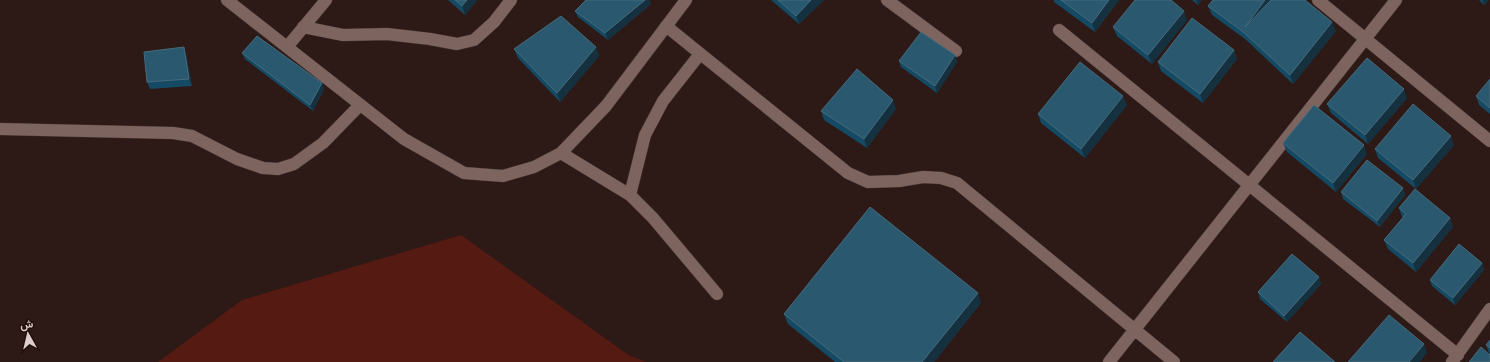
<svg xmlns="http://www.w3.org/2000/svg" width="1490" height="362" font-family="Jost,Vazirmatn,sans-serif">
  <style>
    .water { fill: #551a11 }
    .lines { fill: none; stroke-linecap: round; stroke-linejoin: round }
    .minor-casing { stroke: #443532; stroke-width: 13 }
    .minor { stroke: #7d645f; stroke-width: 12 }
    .wall { fill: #144a63 }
    .shaded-wall { fill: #15303f }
    .building { fill: #2a586e; stroke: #466b7d }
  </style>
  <rect width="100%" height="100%" fill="#2d1915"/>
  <path class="water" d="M461,235L630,356L647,362H158L242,300Z"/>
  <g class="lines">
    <defs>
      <path id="minor" d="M227,0L404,139L464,173L503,176L534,167L561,153L606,106L686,0
        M887,0L956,51
        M1318,0L1490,141
        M666,26L848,173L868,182L899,181L923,177L941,178L957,183L1174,362
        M303,27L343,35L387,34L430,39L457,44L474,40L494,22L511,0
        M1059,30L1458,355
        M287,47L326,0
        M0,129L173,133L192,136L237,159L263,168L278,169L294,164L323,143L360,105
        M561,153L630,195L653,218L717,294
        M630,195L645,135L663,101L700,54
        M1109,362L1396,0
        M1452,362L1490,309"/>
    </defs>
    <use href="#minor" class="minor-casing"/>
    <use href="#minor" class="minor"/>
  </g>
  <path class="wall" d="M448,0H477L465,15Z
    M586,0H649L651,4L608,40L578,17L575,11Z
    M771,0H824L799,24Z
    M1054,0H1119L1095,32L1054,2Z
    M1192,0H1202L1198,5Z
    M1479,0H1489L1484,5Z
    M1208,6L1336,31L1293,84L1245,39L1212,15Z
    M1187,20L1152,64L1117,36L1113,27Z
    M596,47L599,56L560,102L518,58L514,49Z
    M1234,50L1237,59L1203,103L1161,71L1158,62Z
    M242,53L322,83L324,89L313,111L245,59Z
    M186,54L192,86L150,89L147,82Z
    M955,55L957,62L937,93L901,67L899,61Z
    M1490,79V114L1479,105L1476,96Z
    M1407,98L1368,144L1331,113L1327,104Z
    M1127,105L1085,158L1041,123L1038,114Z
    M896,109L867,148L824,120L821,111Z
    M1283,143L1367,154L1336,192L1287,152Z
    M1454,145L1416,189L1378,158L1375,149Z
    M1403,188L1405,195L1380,227L1343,199L1341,192Z
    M1399,208L1450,218L1453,227L1416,272L1388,249L1384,240L1403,217H1402Z
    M1482,263L1484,270L1455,305L1432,286L1430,280Z
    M1319,277L1321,284L1287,322L1260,299L1258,292Z
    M981,303L934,362H835L788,324L784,314Z
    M1490,340V355L1486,345Z"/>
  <path class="shaded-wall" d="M467,0H477L465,15L462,6Z
    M645,0H649L651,4L608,40L605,33Z
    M811,0H824L799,24L796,16Z
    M1109,0H1119L1095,32L1092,23Z
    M1196,0H1202L1198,5Z
    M1265,0H1275L1245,27Z
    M1483,0H1489L1484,5Z
    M1184,11L1187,20L1152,64L1148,55Z
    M1332,22L1336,31L1293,84L1290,75Z
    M184,47L186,54L192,86L189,79Z
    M596,47L599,56L560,102L557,93Z
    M1234,50L1237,59L1203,103L1200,94Z
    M955,55L957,62L937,93L935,86Z
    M322,83L324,89L313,111L310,105Z
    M1404,89L1407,98L1368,144L1365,135Z
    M1123,96L1127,105L1085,158L1081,149Z
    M893,100L896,109L867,148L864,139Z
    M1451,136L1454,145L1416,189L1413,180Z
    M1364,145L1367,154L1336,192L1333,183Z
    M1403,188L1405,195L1380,227L1377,221Z
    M1450,218L1453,227L1416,272L1413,263Z
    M1482,263L1484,270L1455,305L1453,298Z
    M1319,277L1321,284L1287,322L1284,316Z
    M978,293L981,303L934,362H922Z
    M1424,344L1427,353L1420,362H1409Z"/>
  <path class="building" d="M455,0H467L462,6Z
    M586,0H645L605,33L575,11Z
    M778,0H811L796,16Z
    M1061,0H1109L1092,23Z
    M1135,0H1171L1184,11L1148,55L1113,27Z
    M1213,0H1265L1245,27L1271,0H1305L1332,22L1290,75L1242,31L1208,6Z
    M561,16L596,47L557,93L514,49Z
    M1192,18L1234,50L1200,94L1158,62Z
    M921,32L955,55L935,86L899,61Z
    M257,36L322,83L310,105L242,53Z
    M184,47L189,79L147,82L144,52Z
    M1367,58L1404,89L1365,135L1327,104Z
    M1080,62L1123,96L1081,149L1038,114Z
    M857,69L893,100L864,139L821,111Z
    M1490,79V108L1476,96Z
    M1413,104L1451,136L1413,180L1375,149Z
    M1314,105L1364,145L1333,183L1283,143Z
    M1367,160L1403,188L1377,221L1341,192Z
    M1415,189L1450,218L1413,263L1384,240L1406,214L1399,208Z
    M870,207L978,293L922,362H844L784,314Z
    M1459,244L1482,263L1453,298L1430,280Z
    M1292,254L1319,277L1284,316L1258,292Z
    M1389,315L1424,344L1409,362H1348Z
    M1300,332L1335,362H1273Z
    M1490,340V348L1486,345Z
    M1481,347L1490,355V362H1469Z"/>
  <g transform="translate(28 334) rotate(352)" stroke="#230f0c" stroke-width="3" paint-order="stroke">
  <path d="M0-3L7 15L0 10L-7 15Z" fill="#ddcfcc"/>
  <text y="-6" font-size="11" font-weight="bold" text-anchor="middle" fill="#ddcfcc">ش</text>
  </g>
</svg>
